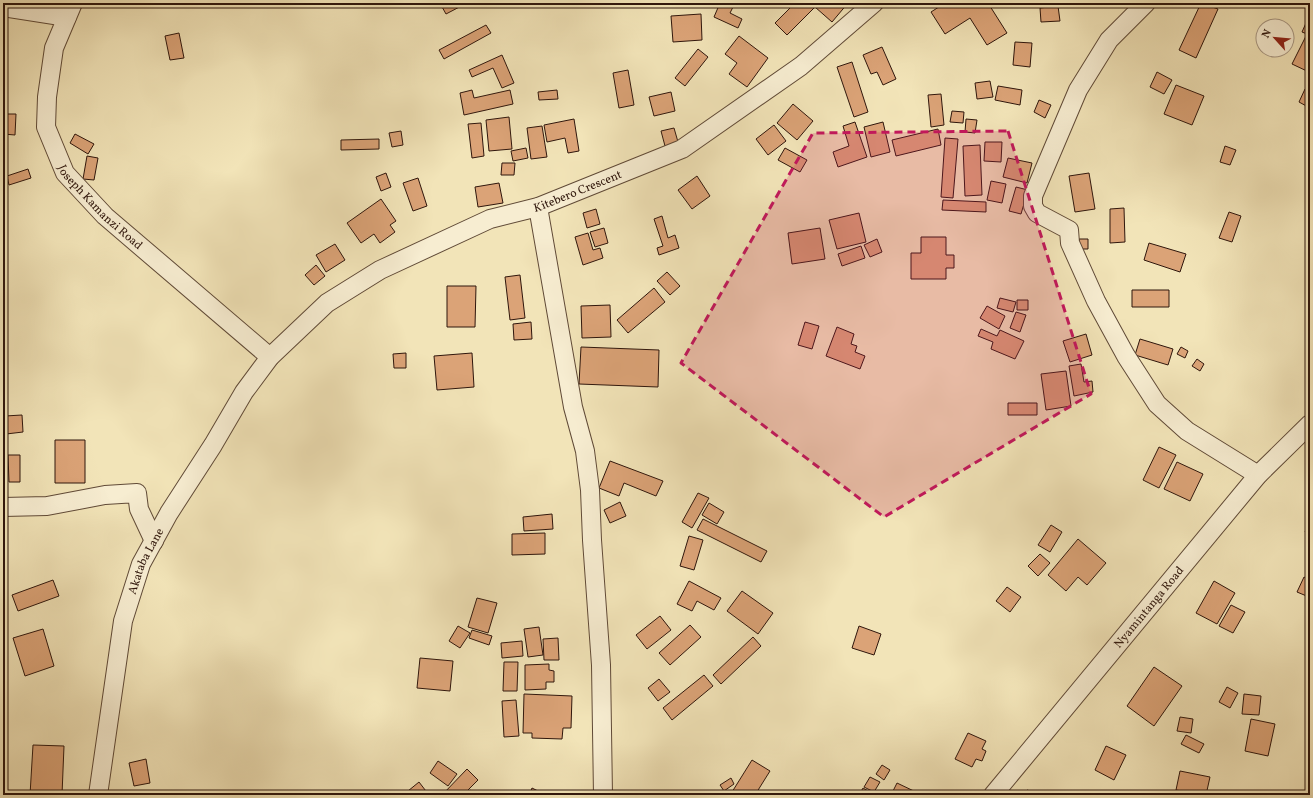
<svg xmlns="http://www.w3.org/2000/svg" width="1313" height="798" font-family="Vollkorn,serif">
  <style>
    .building { fill: #dba377; stroke: #2f160c }
    .lines { fill: none; stroke-linecap: round; stroke-linejoin: round }
    .street-casing { stroke: #604a37; stroke-width: 20 }
    .street { stroke: #f7edd1; stroke-width: 18 }
    .marked { fill: #c2185b; fill-opacity: 0.2; stroke: #c2185b; stroke-width: 3; stroke-dasharray: 8 5; stroke-linejoin: round }
    .labels { text-anchor: middle; stroke-width: 4; stroke-linejoin: round; paint-order: stroke }
    .street-label { font-size: 12px; fill: #2f160c; stroke: #f7edd1 }
  </style>
  <rect width="100%" height="100%" fill="#f2e4b8"/>
  <filter id="stains"><feTurbulence type="fractalNoise" baseFrequency=".005" numOctaves="4"/><feColorMatrix values="0 0 0 0 .2 0 0 0 0 .09 0 0 0 0 .02 0 0 0 .5 -.17"/></filter>
  <radialGradient id="worn" r=".72"><stop offset=".6" stop-color="#630" stop-opacity="0"/><stop offset="1" stop-color="#630" stop-opacity=".3"/></radialGradient>
  <path class="building" d="M445,3H467L446,14L441,5Z
    M720,3H735L730,13L742,19L738,28L714,17Z
    M795,3H808L814,8L787,35L775,23Z
    M819,3H848L832,22L815,7Z
    M945,3H988L1007,33L987,45L970,18L945,34L931,12Z
    M1201,3L1218,9L1196,58L1179,50Z
    M1058,6L1060,21L1041,22L1040,8Z
    M701,14L702,40L673,42L671,16Z
    M1310,14V70L1309,72L1292,64L1307,34L1302,32Z
    M486,25L491,33L444,59L439,50Z
    M179,33L184,58L170,60L165,36Z
    M739,36L768,58L747,87L729,74L737,63L725,54Z
    M1015,42L1032,43L1030,67L1013,65Z
    M882,47L896,79L883,85L877,72L871,74L863,55Z
    M698,49L708,57L685,86L675,78Z
    M502,55L514,83L502,88L493,68L472,77L469,70Z
    M852,62L868,112L854,117L837,67Z
    M628,70L634,105L619,108L613,73Z
    M1157,72L1172,80L1164,94L1150,87Z
    M990,81L993,97L977,99L975,83Z
    M1176,85L1204,96L1192,125L1164,114Z
    M998,86L1022,90L1020,105L995,100Z
    M1305,89L1310,92V108L1299,102Z
    M472,90L474,98L510,90L513,104L464,115L460,93Z
    M557,90L558,99L539,100L538,92Z
    M671,92L675,111L654,116L649,97Z
    M941,94L944,125L931,127L928,95Z
    M1039,100L1051,105L1045,118L1034,112Z
    M793,104L813,121L797,140L777,123Z
    M952,111L964,112L963,123L950,122Z
    M3,114H16L15,135L3,134Z
    M509,117L512,149L489,151L486,120Z
    M574,119L579,151L568,153L565,138L547,142L544,125Z
    M966,119L977,120L975,133L965,132Z
    M855,122L867,157L838,167L833,152L849,146L843,126Z
    M883,122L890,152L871,157L864,127Z
    M481,123L484,156L472,158L468,124Z
    M774,125L786,141L768,155L756,139Z
    M542,126L547,157L531,159L527,128Z
    M674,128L678,142L665,146L661,131Z
    M938,129L941,145L896,156L892,140Z
    M401,131L403,145L392,147L389,133Z
    M75,134L94,144L88,154L70,143Z
    M945,138L958,139L953,198L941,197Z
    M379,139V149L341,150V140Z
    M985,142H1002L1001,162L984,161Z
    M980,145L982,195L965,196L963,146Z
    M1225,146L1236,150L1230,165L1220,162Z
    M526,148L528,158L513,161L511,151Z
    M785,148L807,160L800,172L778,160Z
    M87,156L98,158L94,180L83,179Z
    M1008,158L1032,163L1027,183L1003,177Z
    M502,163H515L514,175H501Z
    M28,169L31,178L9,185L7,176Z
    M386,173L391,187L381,191L376,177Z
    M1089,173L1095,209L1075,212L1069,176Z
    M697,176L710,196L692,209L678,190Z
    M418,178L427,206L413,211L403,183Z
    M991,181L1006,184L1002,203L987,200Z
    M499,183L503,203L478,207L475,187Z
    M1016,187L1028,190L1021,214L1009,211Z
    M381,199L396,221L390,225L395,232L380,243L374,234L361,243L347,223Z
    M943,200L986,202V212L942,210Z
    M1124,208L1125,242L1110,243V209Z
    M596,209L600,224L587,228L583,213Z
    M1229,212L1241,216L1232,242L1219,238Z
    M859,213L866,242L837,249L829,220Z
    M662,216L668,238L675,235L679,248L659,255L657,248L663,246L654,219Z
    M604,228L608,243L595,247L590,232Z
    M820,228L825,259L792,264L788,233Z
    M588,233L593,250L600,248L603,258L583,265L575,237Z
    M921,237H946V255H954V268H946V279H911V253H921Z
    M877,239L882,252L870,257L864,245Z
    M1079,239H1088V249H1080Z
    M1149,243L1186,254L1180,272L1144,260Z
    M335,244L345,260L326,272L316,255Z
    M861,246L865,258L842,266L838,254Z
    M316,265L325,276L314,285L305,275Z
    M667,272L680,286L670,295L657,281Z
    M520,275L525,318L510,320L505,277Z
    M447,286H476L475,327H447Z
    M654,288L665,302L628,333L617,320Z
    M1132,290H1169V307H1132Z
    M1000,298L1016,302L1013,312L997,308Z
    M1017,300H1028V310H1017Z
    M610,305L611,337L582,338L581,306Z
    M987,306L1005,316L999,329L980,318Z
    M1016,312L1026,315L1020,332L1010,328Z
    M531,322L532,339L514,340L513,324Z
    M805,322L819,326L812,349L798,345Z
    M837,327L854,334L851,344L857,346L855,352L865,356L860,369L826,356Z
    M981,329L997,336L1000,330L1024,341L1015,359L991,349L993,342L978,336Z
    M1086,334L1092,355L1070,362L1063,341Z
    M1140,339L1173,349L1168,365L1135,355Z
    M581,347L659,350L658,387L579,384Z
    M1181,347L1188,351L1185,358L1177,354Z
    M406,353V368H394L393,354Z
    M472,353L474,387L437,390L434,356Z
    M1197,359L1204,364L1200,371L1192,366Z
    M1081,364L1084,382L1092,381L1093,392L1074,396L1069,366Z
    M1066,371L1071,406L1046,410L1041,374Z
    M1008,403H1037V415H1008Z
    M22,415L23,432L6,434L5,416Z
    M55,440H85V483H55Z
    M1159,447L1176,455L1159,488L1143,480Z
    M8,455H20V482H9Z
    M610,461L663,481L656,496L624,483L619,496L599,488Z
    M1177,462L1203,474L1190,501L1164,489Z
    M698,493L709,498L692,528L682,522Z
    M620,502L626,516L610,523L604,510Z
    M709,503L724,512L717,524L702,515Z
    M552,514L553,529L524,531L523,517Z
    M1310,516V534L1305,532L1309,525L1306,523Z
    M703,519L767,551L761,562L697,530Z
    M1051,525L1062,532L1050,552L1038,545Z
    M545,533V554L512,555V534Z
    M689,536L703,540L694,570L680,566Z
    M1078,539L1106,563L1087,585L1078,577L1066,591L1048,575Z
    M1040,554L1050,563L1038,576L1028,566Z
    M1304,577L1310,580V593L1309,597L1297,592Z
    M53,580L59,596L18,611L12,595Z
    M689,581L721,598L714,610L697,601L692,611L677,604Z
    M1214,581L1235,593L1217,624L1196,613Z
    M1007,587L1021,597L1010,612L996,601Z
    M742,591L773,613L758,634L727,611Z
    M477,598L497,603L488,633L468,627Z
    M1231,605L1245,612L1233,633L1219,626Z
    M660,616L671,630L647,649L636,635Z
    M690,625L701,637L670,665L659,653Z
    M458,626L470,633L460,648L449,641Z
    M859,626L881,634L874,655L852,648Z
    M539,627L543,655L528,657L524,629Z
    M43,629L54,666L25,676L13,638Z
    M472,630L492,636L489,645L469,638Z
    M753,637L761,646L721,684L713,675Z
    M558,638L559,660H544L543,639Z
    M522,641L523,656L502,658L501,643Z
    M420,658L453,661L450,691L417,688Z
    M504,662H518L517,691H503Z
    M549,664V670L554,671V682H546V689L525,690V665Z
    M1154,667L1182,686L1154,726L1127,706Z
    M704,675L713,686L672,720L663,708Z
    M659,679L670,692L658,701L648,688Z
    M1227,687L1238,693L1230,708L1219,702Z
    M524,694L572,696L571,728H563L562,739L532,738V733H523Z
    M1244,694L1261,696L1259,715L1242,714Z
    M516,700L519,736L504,737L502,701Z
    M1180,717L1193,719L1191,733L1177,731Z
    M1251,719L1275,724L1268,756L1245,751Z
    M968,733L986,741L982,749L986,751L982,761L976,759L972,767L955,759Z
    M1186,735L1204,744L1199,753L1181,744Z
    M33,745L64,746L62,795H30Z
    M1106,746L1126,755L1114,780L1095,770Z
    M146,759L150,783L134,786L129,763Z
    M752,760L770,771L755,795H737L732,792Z
    M438,761L457,774L448,786L430,773Z
    M882,765L890,770L884,780L876,774Z
    M467,769L478,780L463,795H442Z
    M1180,771L1210,777L1206,795L1176,790Z
    M870,777L880,782L874,792L864,787Z
    M731,778L734,784L724,791L720,785Z
    M419,782L429,795H411L408,791Z
    M897,783L918,793L917,795H891Z
    M532,788L546,795H529Z
    M863,788L875,795H859Z
    M470,790L479,795H468Z
    M1027,790L1044,795H1025Z
    M152,791V795H131V793Z"/>
  <g class="lines">
    <defs>
      <g id="street">
        <path id="s1" d="M73,3L54,48L47,97L46,127L65,173L105,216L270,357"/>
        <path d="M1146,3L1109,40L1078,90L1033,196V206L1037,213L1069,230L1070,243L1096,301L1126,356L1157,404L1187,431L1258,475"/>
        <path d="M3,7L67,17"/>
        <path d="M538,207L573,407L585,451L590,490L592,540L601,665L603,795"/>
        <path d="M3,507L47,506L105,495L137,493L139,509L154,541"/>
        <path id="s2" d="M98,795L123,621L141,564L169,513L213,445L244,392L270,357L327,303L380,270L490,219L538,207L682,149L801,66L874,3"/>
        <path id="s3" d="M993,795L1258,475L1310,424"/>
      </g>
    </defs>
    <use href="#street" class="street-casing"/>
    <use href="#street" class="street"/>
  </g>
  <path class="marked" d="M1008,131L1091,394L884,517L681,363L813,133Z"/>
  <g class="labels">
    <g class="street-label">
      <text dy="4" stroke="none"><textPath href="#s2" startOffset="834">Kitebero Crescent</textPath></text>
      <text dy="4" stroke="none"><textPath href="#s1" startOffset="227">Joseph Kamanzi Road</textPath></text>
      <text dy="4" stroke="none"><textPath href="#s2" startOffset="240">Akataba Lane</textPath></text>
      <text dy="4" stroke="none"><textPath href="#s3" startOffset="244">Nyamintanga Road</textPath></text>
    </g>
  </g>
  <rect width="1313" height="798" fill="none" stroke="#f2e4b8" stroke-width="16"/>
  <rect x="4" y="4" width="1305" height="790" fill="none" stroke="#2f160c" stroke-width="2"/>
  <rect x="8" y="8" width="1297" height="782" fill="none" stroke="#2f160c"/>
  <g transform="translate(1275 38) rotate(297)"><circle r="19" fill="#f7edd1" stroke="#a79782"/>
  <path d="M0-3L7 15L0 10L-7 15Z" fill="#8f2418"/>
  <text y="-6" font-size="11" font-weight="bold" text-anchor="middle" fill="#2f160c">N</text>
  </g>
  <rect width="100%" height="100%" filter="url(#stains)"/>
  <rect width="100%" height="100%" fill="url(#worn)"/>
</svg>
